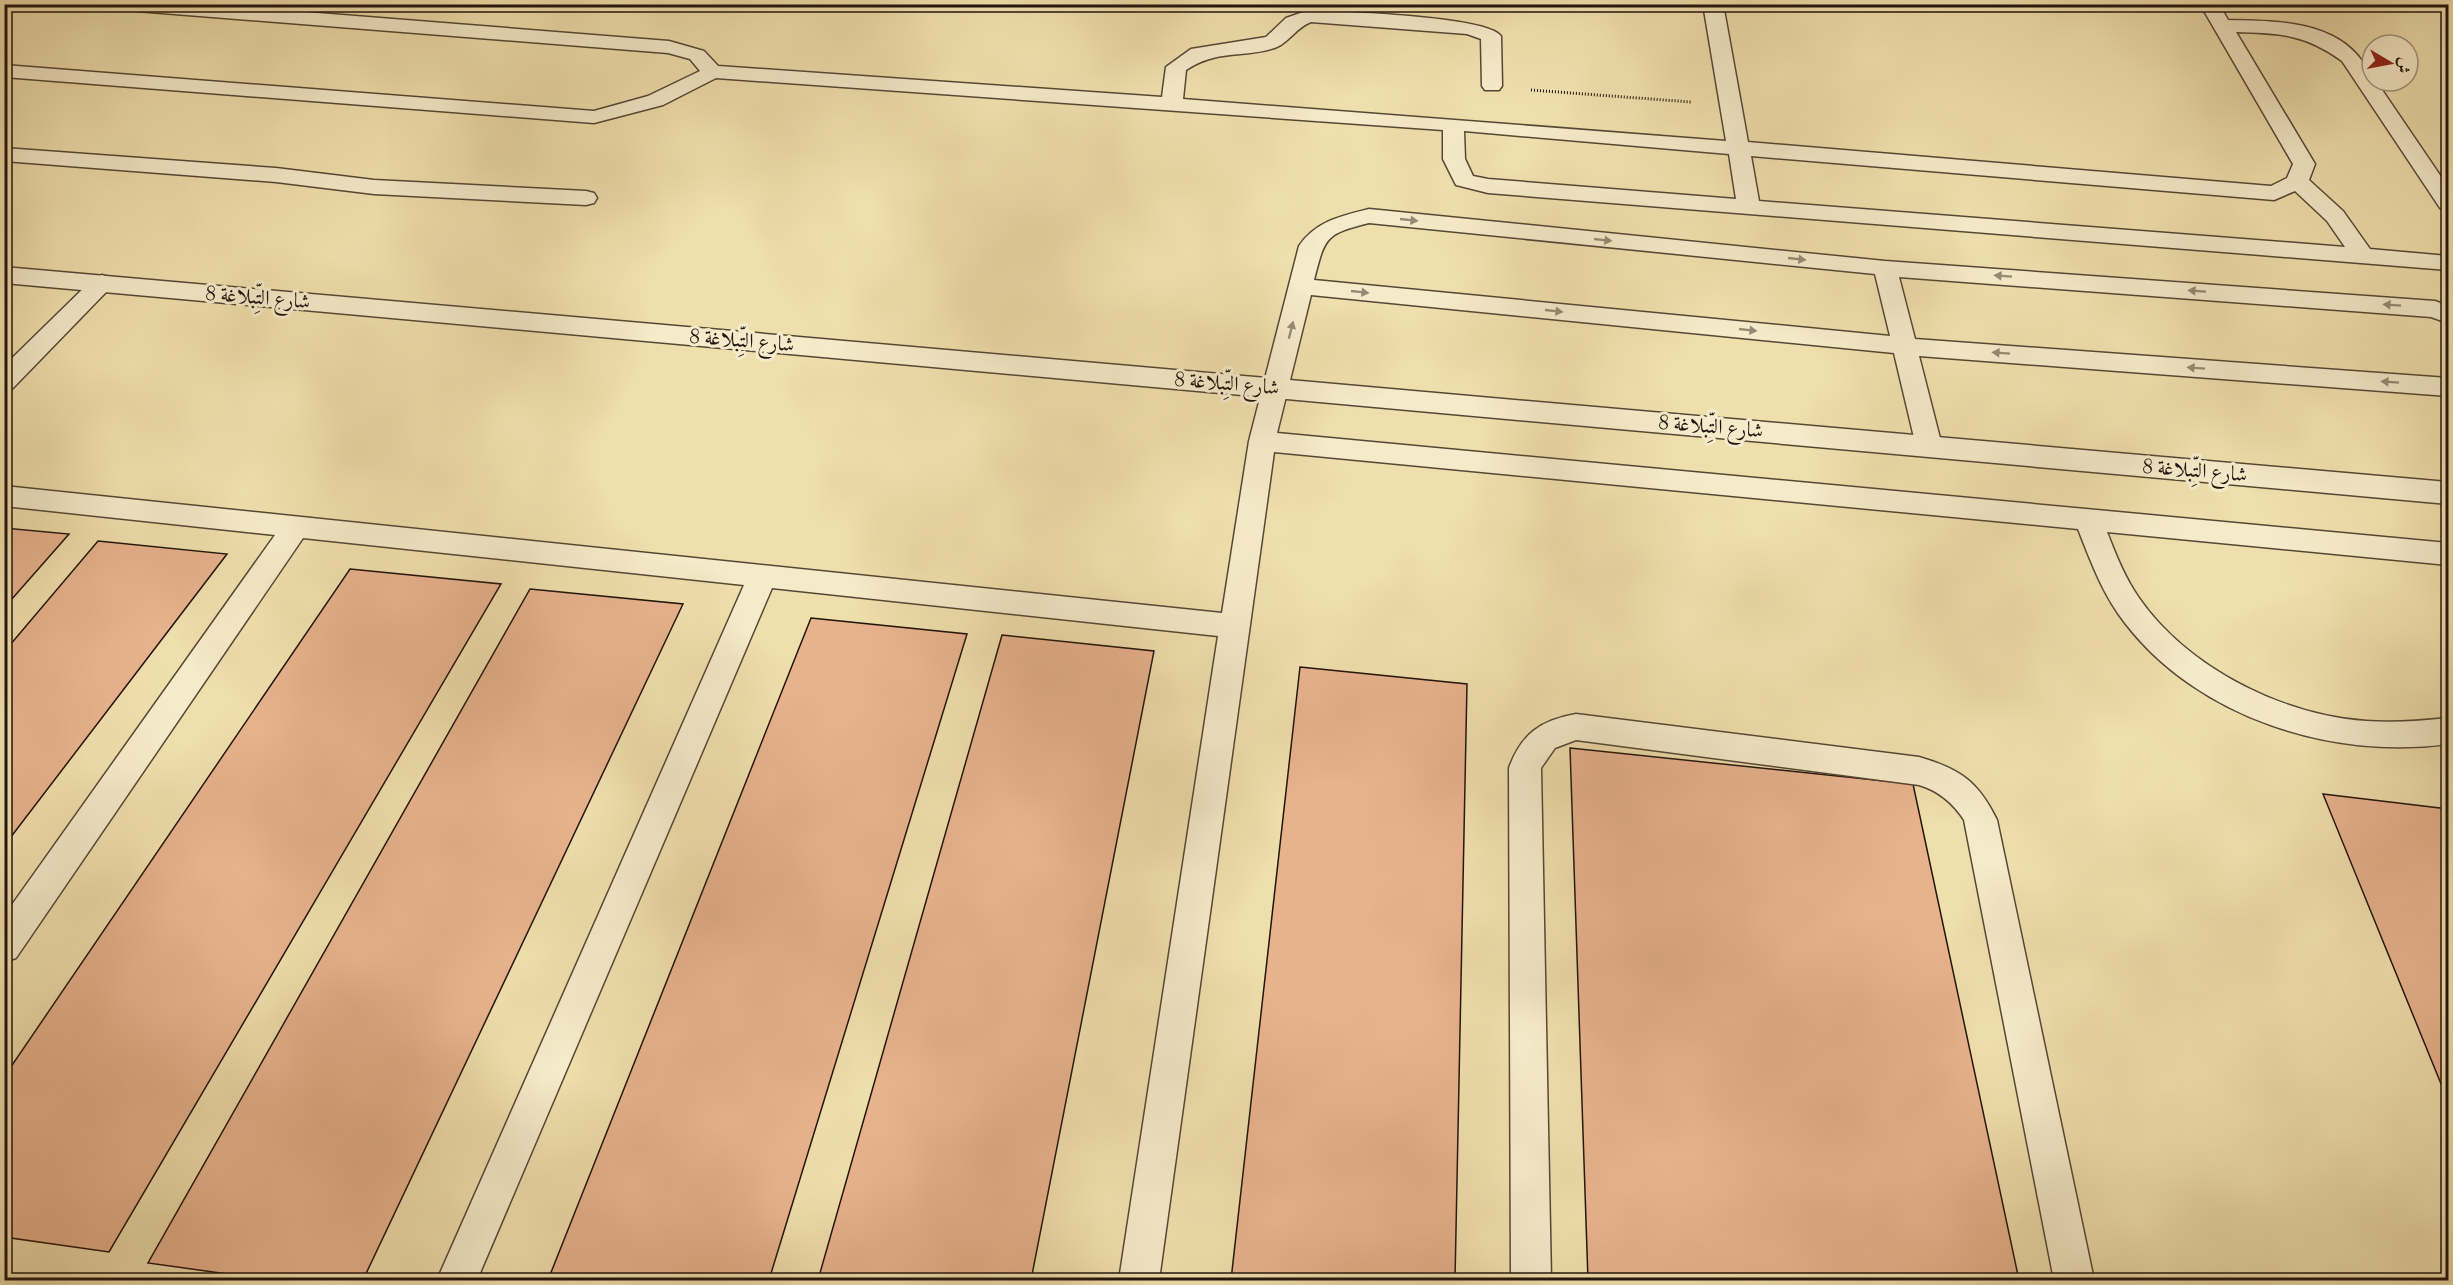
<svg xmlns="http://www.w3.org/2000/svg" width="2453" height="1285" font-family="'Sorts Mill Goudy',Amiri,serif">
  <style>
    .building { fill: #e8b28d; stroke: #22140e; stroke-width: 1.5 }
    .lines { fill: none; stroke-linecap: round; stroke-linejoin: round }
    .service-casing { stroke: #554736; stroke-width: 3 }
    .minor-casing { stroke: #554736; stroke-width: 3 }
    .path { stroke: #22140e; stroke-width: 3; stroke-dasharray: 1 2; stroke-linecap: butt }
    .service { fill: #f5eac9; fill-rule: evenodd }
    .minor { fill: #f5eac9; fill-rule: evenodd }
    .oneway { fill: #968a75 }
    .labels { text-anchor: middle; stroke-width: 6; stroke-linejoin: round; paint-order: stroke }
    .street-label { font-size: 21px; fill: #22140e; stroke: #f5eac9 }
  </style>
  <rect width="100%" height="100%" fill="#efdfac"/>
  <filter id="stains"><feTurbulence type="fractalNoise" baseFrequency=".00333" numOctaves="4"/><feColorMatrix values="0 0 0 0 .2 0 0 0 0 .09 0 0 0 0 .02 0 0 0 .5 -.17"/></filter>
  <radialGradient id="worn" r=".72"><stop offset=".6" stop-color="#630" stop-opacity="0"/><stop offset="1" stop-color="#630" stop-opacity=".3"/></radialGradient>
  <path class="building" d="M4,528L69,534L4,608Z
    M98,541L227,554L4,846V652Z
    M350,569L501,584L109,1252L4,1237V1077Z
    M530,589L683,604L363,1280H271L148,1263Z
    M811,618L967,634L769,1280H548Z
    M1002,635L1154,651L1031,1280H818Z
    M1300,667L1467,684L1455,1280H1231Z
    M1570,748L1913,784L2019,1280H1588Z
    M2323,794L2448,809V1101Z"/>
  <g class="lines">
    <defs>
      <path id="service" d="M115,4H204L669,41L704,51L718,66L1162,97L1166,67L1191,49L1266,37L1286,18L1309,10C1340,12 1487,16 1501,36L1502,86L1499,90H1485L1482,86L1481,39L1467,34L1311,22C1297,27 1290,41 1277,47C1246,59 1219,48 1186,70L1183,99L1726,141L1703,4H1723L1748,142L2271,186L2287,178L2293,164L2200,4H2219L2228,20C2273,21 2333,20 2362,61C2366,67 2372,73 2372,81H2376L2448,187V210L2440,208L2342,61C2305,34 2279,33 2236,32L2315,164L2309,180L2343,211L2370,249L2448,256V270L1488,193L1456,185L1443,159V130L716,78L663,105L594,123L4,77V65L594,111L648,96L700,71L690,59L668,53L124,10ZM1464,131L1729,154L1736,199L1488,179L1473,176L1465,159ZM1751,156L2274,200L2295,191L2327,221L2345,247L1759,201Z
        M4,148L276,168L374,180L586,191L594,193L597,198L594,203L586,205L374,194L276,182L4,161Z
        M1369,209L1885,261L2435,301L2448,306V323L2431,317L1899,277L1915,339L2448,378V396L1919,356L1942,446L1938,453L1929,455L1920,453L1916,446L1894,353L1311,295L1277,433L2448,543V565L2107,532C2116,555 2125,578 2139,598C2188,668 2282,715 2366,721C2394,723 2420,721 2448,718V744C2333,760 2198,718 2125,623C2103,595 2091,562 2078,529L1274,452L1159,1280H1119L1218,636L772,588L477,1280H437L744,585L303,538L16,958L4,962V916L275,535L4,506V486L1222,613L1249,441L1299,246C1316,221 1341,216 1369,209ZM1369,223L1875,274L1890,336L1314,280C1325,237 1325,234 1369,223Z
        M102,275L110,278L114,283L110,288L13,388L4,391V366L94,278Z
        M1576,714L1919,757C1960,769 1978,781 1997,820L2094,1280H2054L1964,820C1953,803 1939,791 1919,785L1576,740L1555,748L1541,768L1551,1280H1511L1509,768C1521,734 1541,720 1576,714Z"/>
      <path id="minor" d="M4,267L2448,482V504L4,283Z"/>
    </defs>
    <use href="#service" class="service-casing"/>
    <use href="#minor" class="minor-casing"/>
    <path class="path" d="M1531,90L1691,102"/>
    <use href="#service" class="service"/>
    <use href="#minor" class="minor"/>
  </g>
  <defs><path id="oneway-solid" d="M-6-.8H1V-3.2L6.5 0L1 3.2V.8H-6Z" transform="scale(1.5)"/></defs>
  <g class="oneway">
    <use href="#oneway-solid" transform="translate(1409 220) rotate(6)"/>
    <use href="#oneway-solid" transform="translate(1603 240) rotate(6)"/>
    <use href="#oneway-solid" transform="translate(1797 259) rotate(6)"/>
    <use href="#oneway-solid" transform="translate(2003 276) rotate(-176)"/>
    <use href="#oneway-solid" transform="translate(2197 291) rotate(-176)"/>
    <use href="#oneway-solid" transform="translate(1360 292) rotate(6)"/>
    <use href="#oneway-solid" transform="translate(2392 305) rotate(-176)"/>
    <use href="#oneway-solid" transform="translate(1554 311) rotate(6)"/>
    <use href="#oneway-solid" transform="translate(1291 330) rotate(-76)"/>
    <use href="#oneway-solid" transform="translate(1748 330) rotate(6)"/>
    <use href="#oneway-solid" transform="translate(2001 353) rotate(-176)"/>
    <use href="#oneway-solid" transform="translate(2196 368) rotate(-176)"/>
    <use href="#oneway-solid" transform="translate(2390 382) rotate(-176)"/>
  </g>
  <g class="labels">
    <g class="street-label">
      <text transform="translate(258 297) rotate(5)" y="7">شارع التِّبلاغة 8</text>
      <text transform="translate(742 340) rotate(5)" y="7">شارع التِّبلاغة 8</text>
      <text transform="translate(1227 383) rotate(5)" y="7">شارع التِّبلاغة 8</text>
      <text transform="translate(1711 426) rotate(5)" y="7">شارع التِّبلاغة 8</text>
      <text transform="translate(2195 470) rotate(5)" y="7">شارع التِّبلاغة 8</text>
    </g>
  </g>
  <rect width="2453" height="1285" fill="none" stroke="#efdfac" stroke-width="24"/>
  <rect x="6" y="6" width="2441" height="1273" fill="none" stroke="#22140e" stroke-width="3"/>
  <rect x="12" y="12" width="2429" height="1261" fill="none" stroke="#22140e" stroke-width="1.5"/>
  <g transform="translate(2390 63) rotate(100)"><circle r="28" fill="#f5eac9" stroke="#a1947e" stroke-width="1.5"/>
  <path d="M0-4.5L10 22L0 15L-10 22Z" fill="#8f2418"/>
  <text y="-9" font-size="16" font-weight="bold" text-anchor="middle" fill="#22140e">ش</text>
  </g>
  <rect width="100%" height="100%" filter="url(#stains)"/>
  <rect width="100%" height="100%" fill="url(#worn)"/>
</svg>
